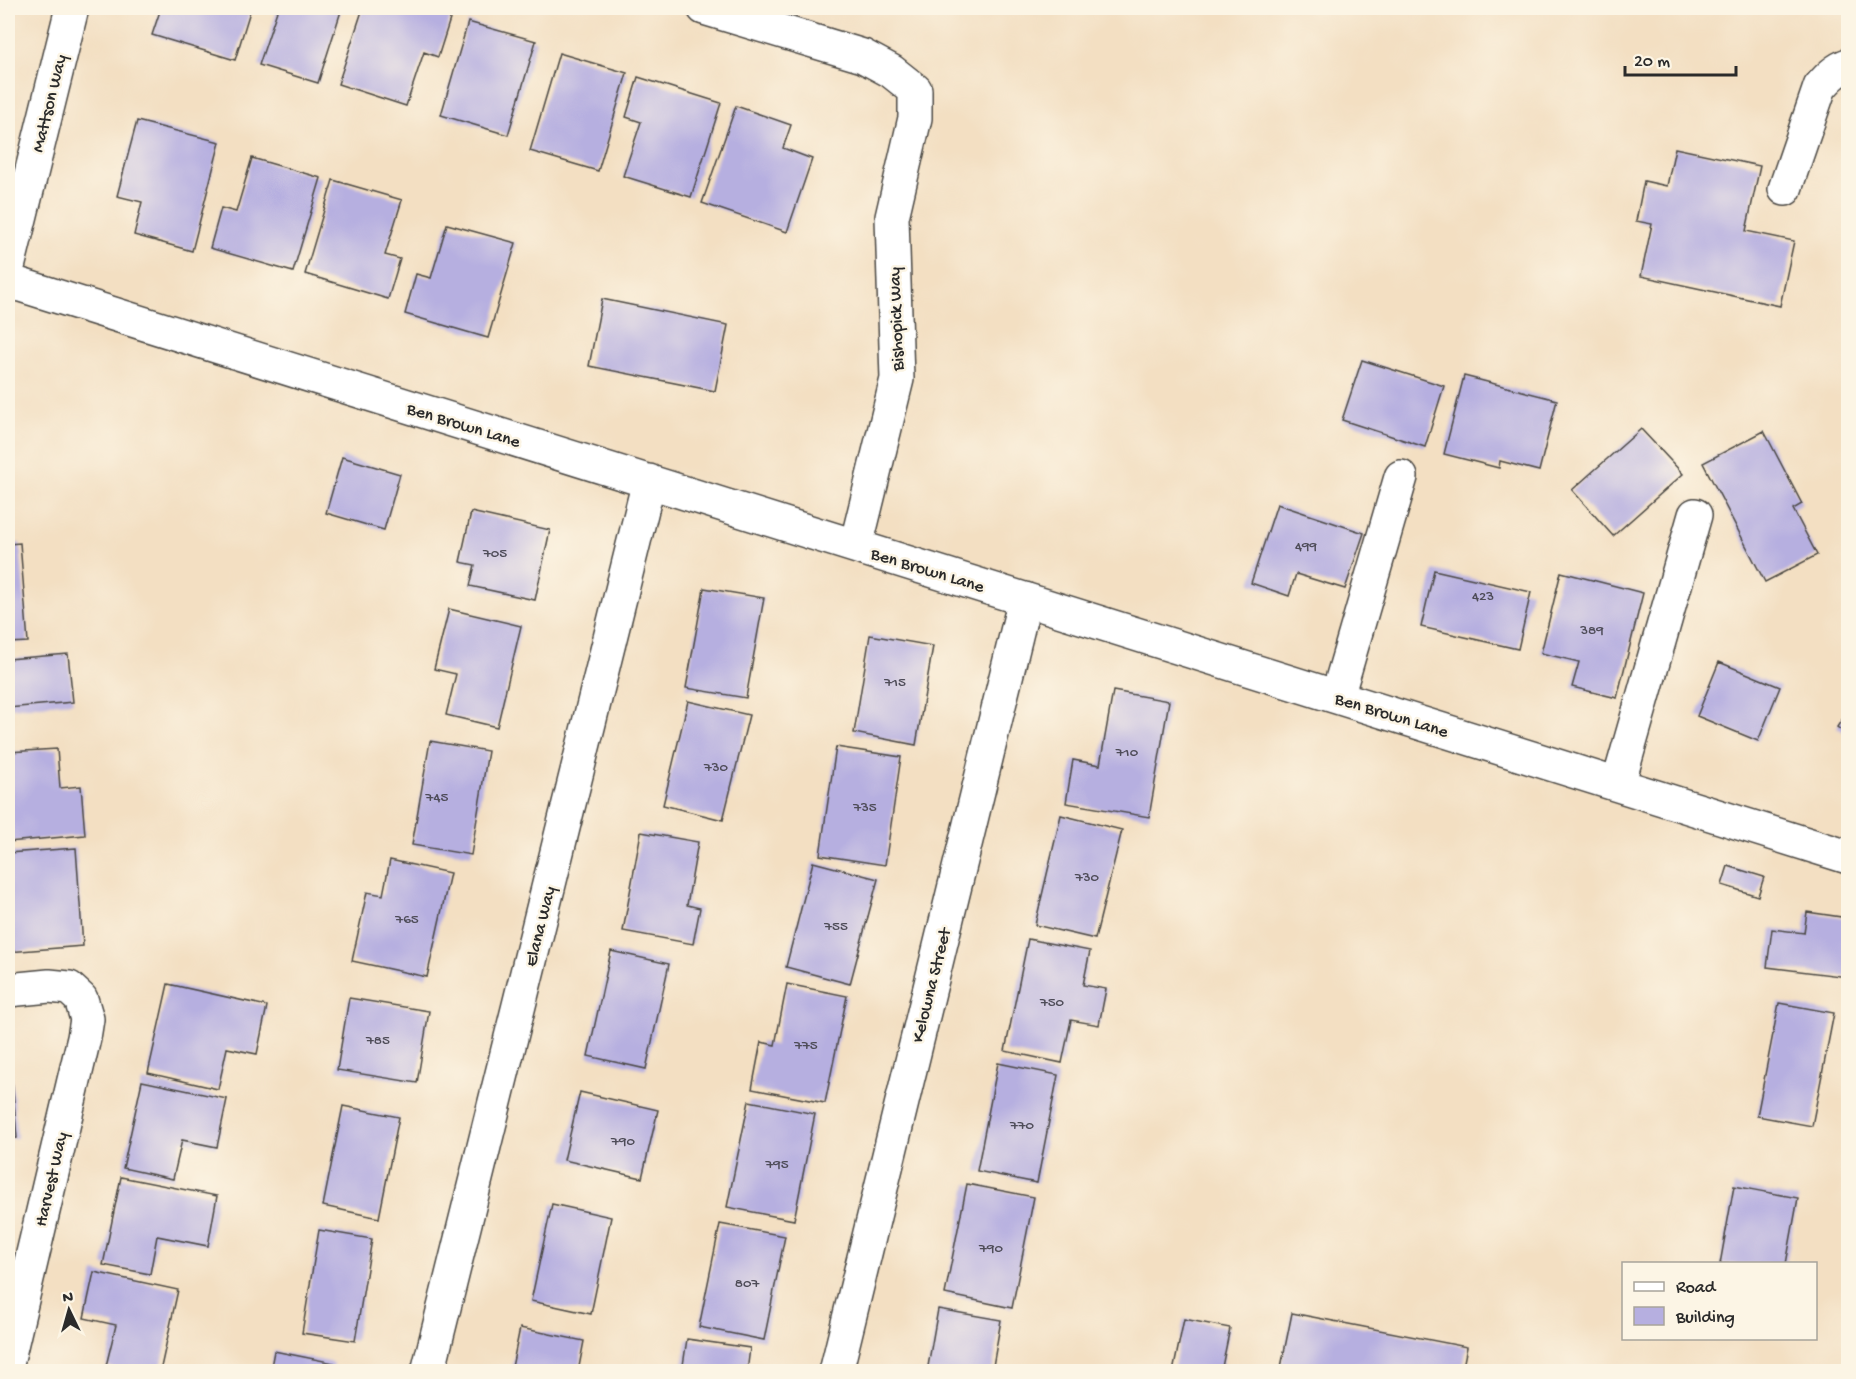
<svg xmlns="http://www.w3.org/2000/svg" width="1856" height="1379" font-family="'Gochi Hand',sans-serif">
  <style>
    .building { fill: #b6afe0 }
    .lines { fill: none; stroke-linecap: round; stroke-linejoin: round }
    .minor-casing { stroke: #494642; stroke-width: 36 }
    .minor { stroke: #fff; stroke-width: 33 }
    .labels { text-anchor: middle; stroke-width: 5; stroke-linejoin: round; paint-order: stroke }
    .number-label { font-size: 15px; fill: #4e4c58 }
    .street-label { font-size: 18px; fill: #2b2b2b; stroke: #fcf5e5 }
  </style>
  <rect width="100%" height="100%" fill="#fcf5e5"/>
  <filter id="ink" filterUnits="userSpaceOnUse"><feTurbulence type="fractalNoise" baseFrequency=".0167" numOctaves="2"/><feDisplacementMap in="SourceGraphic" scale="12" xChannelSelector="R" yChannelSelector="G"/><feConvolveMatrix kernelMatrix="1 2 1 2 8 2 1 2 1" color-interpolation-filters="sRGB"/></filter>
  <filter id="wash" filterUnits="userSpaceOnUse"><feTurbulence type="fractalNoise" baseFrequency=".008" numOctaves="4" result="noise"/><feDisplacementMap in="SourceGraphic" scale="24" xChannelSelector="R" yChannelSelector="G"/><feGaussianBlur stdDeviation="1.35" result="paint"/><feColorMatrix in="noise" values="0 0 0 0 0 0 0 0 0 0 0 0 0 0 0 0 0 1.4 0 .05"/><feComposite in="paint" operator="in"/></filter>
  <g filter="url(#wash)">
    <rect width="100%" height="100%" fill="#f3dfc2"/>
    <g id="blocks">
      <path class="building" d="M161,8H251L235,60L152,35Z
        M278,8H342L318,83L259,65Z
        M363,8H423L451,16L438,57L424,52L406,106L338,84Z
        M468,22L536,41L508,135L441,115Z
        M559,53L627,73L598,171L530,151Z
        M638,77L721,103L691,197L623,176L641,122L626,117Z
        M736,106L791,125L783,148L812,159L787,232L702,203Z
        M137,121L220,142L192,251L134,235L142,202L117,196Z
        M1675,148L1760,166L1746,231L1794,241L1780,306L1641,276L1652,224L1636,221L1644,181L1667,186Z
        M252,158L321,178L293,272L210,248L221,208L236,212Z
        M333,180L402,200L385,255L400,259L388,299L305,274Z
        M447,224L516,243L488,338L405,314L416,274L431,278Z
        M602,299L728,325L715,391L589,366Z
        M1362,360L1444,386L1425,447L1342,420Z
        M1464,376L1557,400L1539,471L1500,461L1499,468L1444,454Z
        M1641,429L1683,474L1613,536L1572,490Z
        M1764,431L1802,504L1793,509L1817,555L1765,582L1703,463Z
        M342,457L400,474L384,530L326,513Z
        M1277,504L1364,533L1345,589L1296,574L1289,596L1251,583Z
        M471,512L550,530L535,600L470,586L475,565L460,562Z
        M20,543L28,642L8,643V544Z
        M1434,570L1531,592L1518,649L1421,627Z
        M1561,572L1643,593L1617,698L1572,687L1579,662L1541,653Z
        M704,588L764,598L746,698L686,688Z
        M449,609L521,626L497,727L446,715L456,674L434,669Z
        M870,635L933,646L916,745L854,733Z
        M68,654L73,702L8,708V659Z
        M1719,662L1780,687L1758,741L1697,716Z
        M1113,691L1169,701L1149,817L1066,803L1073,760L1100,765Z
        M688,701L749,715L723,820L663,805Z
        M1848,710V735L1837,727Z
        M430,741L488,751L471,855L412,845Z
        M836,747L901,757L885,865L820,855Z
        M57,749L60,788L81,786L85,835L8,842V752Z
        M1061,815L1122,830L1095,939L1035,925Z
        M641,832L698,842L687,905L700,908L693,944L623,931Z
        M76,848L83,946L8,952V853Z
        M390,860L450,873L427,977L352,961L367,892L383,895Z
        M813,862L878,879L850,984L786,967Z
        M1728,866L1764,877L1758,896L1722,885Z
        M1807,912L1848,918V977L1767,967L1772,929L1804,933Z
        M1028,939L1090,951L1083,985L1106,989L1099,1025L1071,1020L1062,1063L1005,1051Z
        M611,951L669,964L646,1069L588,1056Z
        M168,984L267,1006L257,1054L227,1048L218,1089L148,1073Z
        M787,984L847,996L825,1103L752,1089L761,1042L775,1045Z
        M349,998L429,1011L417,1083L337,1070Z
        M1779,1003L1834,1013L1812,1126L1757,1116Z
        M8,1044H9L17,1138L8,1139Z
        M998,1063L1058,1075L1037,1183L977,1171Z
        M142,1081L227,1099L217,1147L182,1140L173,1179L123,1168Z
        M580,1092L658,1110L642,1178L564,1160Z
        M749,1101L815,1114L794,1220L727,1207Z
        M343,1106L399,1117L379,1218L323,1206Z
        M121,1177L217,1196L208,1246L157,1236L150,1274L103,1265Z
        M967,1184L1034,1197L1012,1308L945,1294Z
        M1734,1186L1798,1198L1786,1264H1720Z
        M552,1204L611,1217L591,1314L531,1301Z
        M720,1224L785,1236L764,1340L699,1327Z
        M319,1230L372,1239L355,1341L302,1333Z
        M94,1272L178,1290L160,1372H129L106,1366L116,1325L84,1318Z
        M938,1309L1001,1320L992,1372H927Z
        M1292,1313L1467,1347L1462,1372H1280Z
        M1184,1319L1230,1328L1221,1372H1173Z
        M520,1328L584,1341L578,1372H511Z
        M687,1339L750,1348L747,1372H682Z
        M274,1351L334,1363L332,1372H270Z"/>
    </g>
  </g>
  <g filter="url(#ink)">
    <use href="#blocks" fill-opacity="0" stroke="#494642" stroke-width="1.5"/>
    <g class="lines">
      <defs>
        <path id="minor" d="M704,8L863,56L891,71L915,90V118L892,217L897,379L856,546
          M1785,189L1820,87C1828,78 1836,69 1848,65
          M8,267L72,8
          M8,281L1848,857
          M1337,697L1401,477
          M1618,785L1695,515
          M8,990L49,986L69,988L81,999L87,1019L84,1038L8,1359
          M428,1372L649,481
          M836,1372L1025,599"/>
      </defs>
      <use href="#minor" class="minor-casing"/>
      <use href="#minor" class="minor"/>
    </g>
  </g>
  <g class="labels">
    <g class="number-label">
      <text x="1306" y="550">499</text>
      <text x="495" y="557">705</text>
      <text x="1483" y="600">423</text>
      <text x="1592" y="634">389</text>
      <text x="895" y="686">715</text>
      <text x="1127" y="756">710</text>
      <text x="716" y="771">730</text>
      <text x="437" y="801">745</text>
      <text x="865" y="811">735</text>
      <text x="1087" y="881">730</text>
      <text x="407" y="923">765</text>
      <text x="836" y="930">755</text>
      <text x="1052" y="1006">750</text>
      <text x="378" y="1044">785</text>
      <text x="806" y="1049">775</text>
      <text x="1022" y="1129">770</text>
      <text x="623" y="1145">790</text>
      <text x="777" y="1168">795</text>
      <text x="991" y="1252">790</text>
      <text x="747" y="1287">807</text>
    </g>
    <g class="street-label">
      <text transform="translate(48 103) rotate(-76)" y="6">Mattson Way</text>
      <text transform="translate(895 319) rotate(-92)" y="6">Bishopick Way</text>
      <text transform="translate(464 424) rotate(17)" y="6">Ben Brown Lane</text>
      <text transform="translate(928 569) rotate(17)" y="6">Ben Brown Lane</text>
      <text transform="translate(1392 714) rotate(17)" y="6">Ben Brown Lane</text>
      <text transform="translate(539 926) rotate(-76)" y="6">Elana Way</text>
      <text transform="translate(930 985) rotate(-76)" y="6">Kelowna Street</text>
      <text transform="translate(50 1179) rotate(-77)" y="6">Harvest Way</text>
    </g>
  </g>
  <rect width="1856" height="1379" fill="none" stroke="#fcf5e5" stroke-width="30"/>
  <rect x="1622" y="1262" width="195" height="78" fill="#fcf5e5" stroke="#a8a49b" stroke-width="1.5"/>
  <rect x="1634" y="1282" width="30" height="9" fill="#ffffff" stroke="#a8a49b" stroke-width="1.5"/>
  <text x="1676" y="1292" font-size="18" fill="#2b2b2b">Road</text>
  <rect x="1634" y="1307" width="30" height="18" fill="#b6afe0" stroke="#a8a49b" stroke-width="1.5"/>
  <text x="1676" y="1322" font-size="18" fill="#2b2b2b">Building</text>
  <g transform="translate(69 1310) rotate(355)" stroke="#fcf5e5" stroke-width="4.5" paint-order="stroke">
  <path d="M0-4.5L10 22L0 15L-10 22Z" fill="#2b2b2b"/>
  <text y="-9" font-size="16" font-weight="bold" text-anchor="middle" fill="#2b2b2b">N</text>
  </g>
  <path d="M1625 66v9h111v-9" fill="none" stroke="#2b2b2b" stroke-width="3"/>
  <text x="1634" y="66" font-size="18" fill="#2b2b2b" stroke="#fcf5e5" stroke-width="4.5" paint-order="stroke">20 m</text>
</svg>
